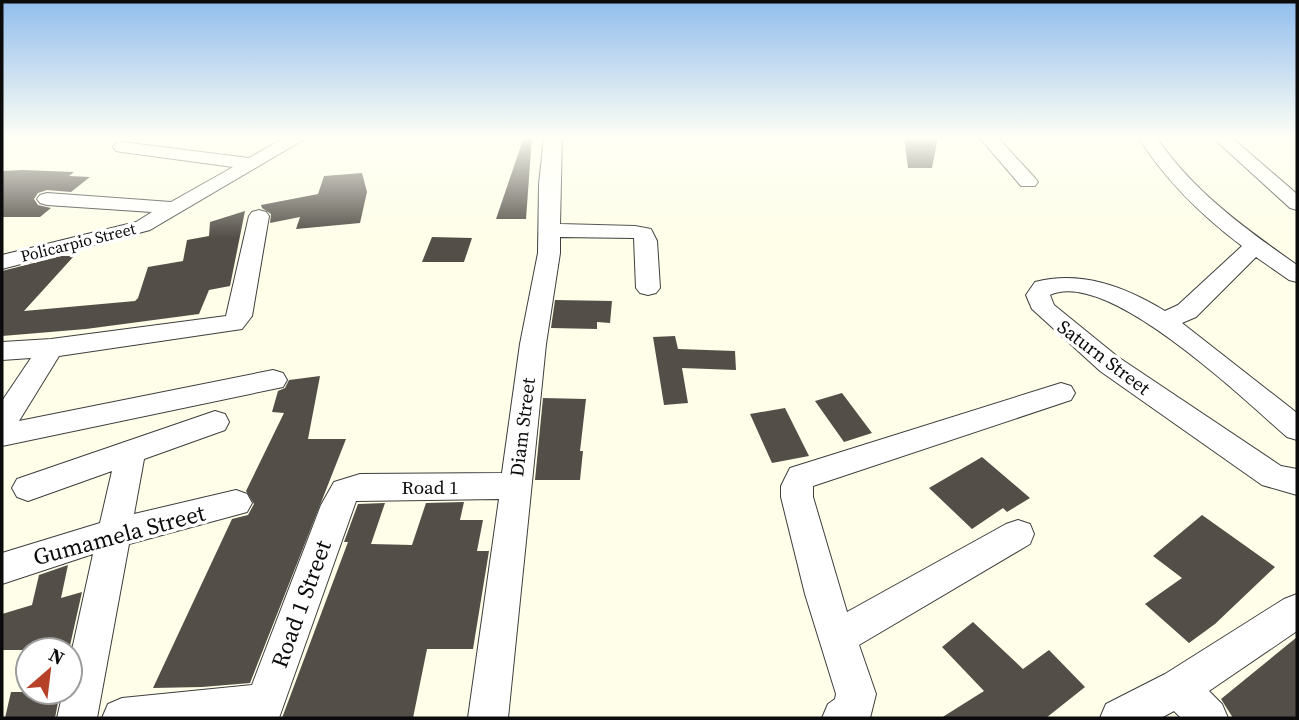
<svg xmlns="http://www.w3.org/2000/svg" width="1299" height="720" font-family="'Source Serif 4',serif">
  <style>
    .building { fill: #534f48 }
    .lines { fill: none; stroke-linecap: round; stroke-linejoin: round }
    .minor-casing { stroke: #3e3e3e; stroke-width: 2 }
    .minor { fill: #fff; fill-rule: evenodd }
    .labels { text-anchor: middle; stroke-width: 7; stroke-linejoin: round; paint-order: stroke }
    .far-street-label { font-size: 16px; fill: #0b0b0b; stroke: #fff }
    .street-label { font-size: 19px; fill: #0b0b0b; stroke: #fff }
    .near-street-label { font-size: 23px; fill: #0b0b0b; stroke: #fff }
  </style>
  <rect width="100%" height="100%" fill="#fefee9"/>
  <path class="building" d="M524,137H532L526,219H496Z
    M904,137H938L932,168H908Z
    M23,170L74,172L69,176L90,177L71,192L47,190L38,193L34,199L38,205L51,208L40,217H2V171Z
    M362,173L367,192L360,223L296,229L300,217L270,223L271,214L262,208L261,205L318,194L324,176Z
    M245,211L230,286L209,290L199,314L86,329L2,336V271L61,256H74L24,311L135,301L138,298L148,267L183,261L187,240L209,236L210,222Z
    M432,237L472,238L464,262H422Z
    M555,300L612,301L610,323L597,322V329L551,328Z
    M675,336L678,349L735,351L736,370L682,368L688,403L664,405L653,337Z
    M320,376L308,439H346L250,683L202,687L153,688L232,519L248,515L254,504L246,491L284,413L272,412L278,391L285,388L289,380Z
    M842,393L872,433L844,442L815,401Z
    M543,398L586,399L580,451H583L580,480H535Z
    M785,408L809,456L772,463L750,414Z
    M982,457L1030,498L1007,512L1003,508L972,529L929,488Z
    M464,502L460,520H483L477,551H489L473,649H427L413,718H282L348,542H344L358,504L385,503L371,544L412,545L426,503Z
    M1202,515L1275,567L1215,624L1189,643L1145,604L1182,578L1153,556Z
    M68,565L61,598L82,592L69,650H2V614L32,605L39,575Z
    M973,622L1023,669L1049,650L1085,687L1046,718H941L984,691L942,647Z
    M1297,637V718H1233L1221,699Z
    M11,692H60L55,718H5Z"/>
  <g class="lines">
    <defs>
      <path id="minor" d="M286,137H308L150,230L2,269V255L136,222L152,212L47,205L40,203L37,199L40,195L47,193L171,202L233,167L122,152L116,151L113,147L116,143L122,142L249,158Z
        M544,137H562L560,224L635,226L651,229L657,241L660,288L656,293L648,295L640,293L636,288L634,238L560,237V253L546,344L508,718H468L499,499L356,501L279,718H102L108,704L122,698L252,685L321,505L334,482L360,474L502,473L520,344L538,253L539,184Z
        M979,137H997L1035,178L1038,182L1035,186H1021Z
        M1138,137H1156C1193,191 1244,228 1297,265V282L1289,280L1256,257L1196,317L1182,323L1297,413V440L1287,437C1243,399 1108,268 1050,295L1054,305L1118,357L1281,466L1297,469V495L1262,485L1100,371L1032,309L1026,295L1035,282C1082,270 1125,287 1165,311L1178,305L1242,246C1201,215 1166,181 1138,137Z
        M1212,137H1231L1297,194V210L1290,208Z
        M259,210L266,212L269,216L252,316L242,329L59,356L19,421L273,370L283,373L287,380L283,387L2,446V401L31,358L2,360V342L51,339L226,316L249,216L252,212Z
        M1061,383L1071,386L1075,393L1071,400L813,486V497L847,612L1006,524L1018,520L1030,524L1034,534L1030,544L859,645L876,694L870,718H822L828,704L835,699L836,694L805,594L781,497V486L790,468Z
        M215,411L225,414L229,422L225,430L144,459L134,514L236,490L247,494L252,503L247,512L129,544L97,718H57L63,692H70V659L93,554L2,584V553L100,523L112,471L28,501L17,497L12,488L17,479Z
        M1297,594V631L1209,691L1222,704L1228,718H1181L1174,711L1161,718H1100L1106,704L1165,674L1284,599Z"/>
    </defs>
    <use href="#minor" class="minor-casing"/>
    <use href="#minor" class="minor"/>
  </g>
  <linearGradient id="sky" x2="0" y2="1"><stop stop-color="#91bded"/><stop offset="0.58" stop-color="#fffff5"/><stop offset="1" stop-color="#fffff5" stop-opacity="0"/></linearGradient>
  <rect width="1299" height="238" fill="url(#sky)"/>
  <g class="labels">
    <g class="far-street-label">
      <text transform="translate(78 242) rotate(-14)" y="6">Policarpio Street</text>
    </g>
    <g class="street-label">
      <text transform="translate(1104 357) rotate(37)" y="7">Saturn Street</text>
      <text transform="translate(522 427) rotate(-83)" y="7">Diam Street</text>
      <text x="430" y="494">Road 1</text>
    </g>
    <g class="near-street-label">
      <text transform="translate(119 535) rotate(-15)" y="8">Gumamela Street</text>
      <text transform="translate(301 604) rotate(-70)" y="8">Road 1 Street</text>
    </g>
  </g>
  <rect width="1299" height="720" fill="none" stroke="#0b0b0b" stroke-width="7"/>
  <g transform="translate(49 671) rotate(28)"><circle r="33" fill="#ffffff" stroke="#9d9d9d" stroke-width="2"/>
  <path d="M0-5L12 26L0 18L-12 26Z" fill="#b64128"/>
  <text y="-10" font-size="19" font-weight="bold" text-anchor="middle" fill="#0b0b0b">N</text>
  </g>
</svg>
